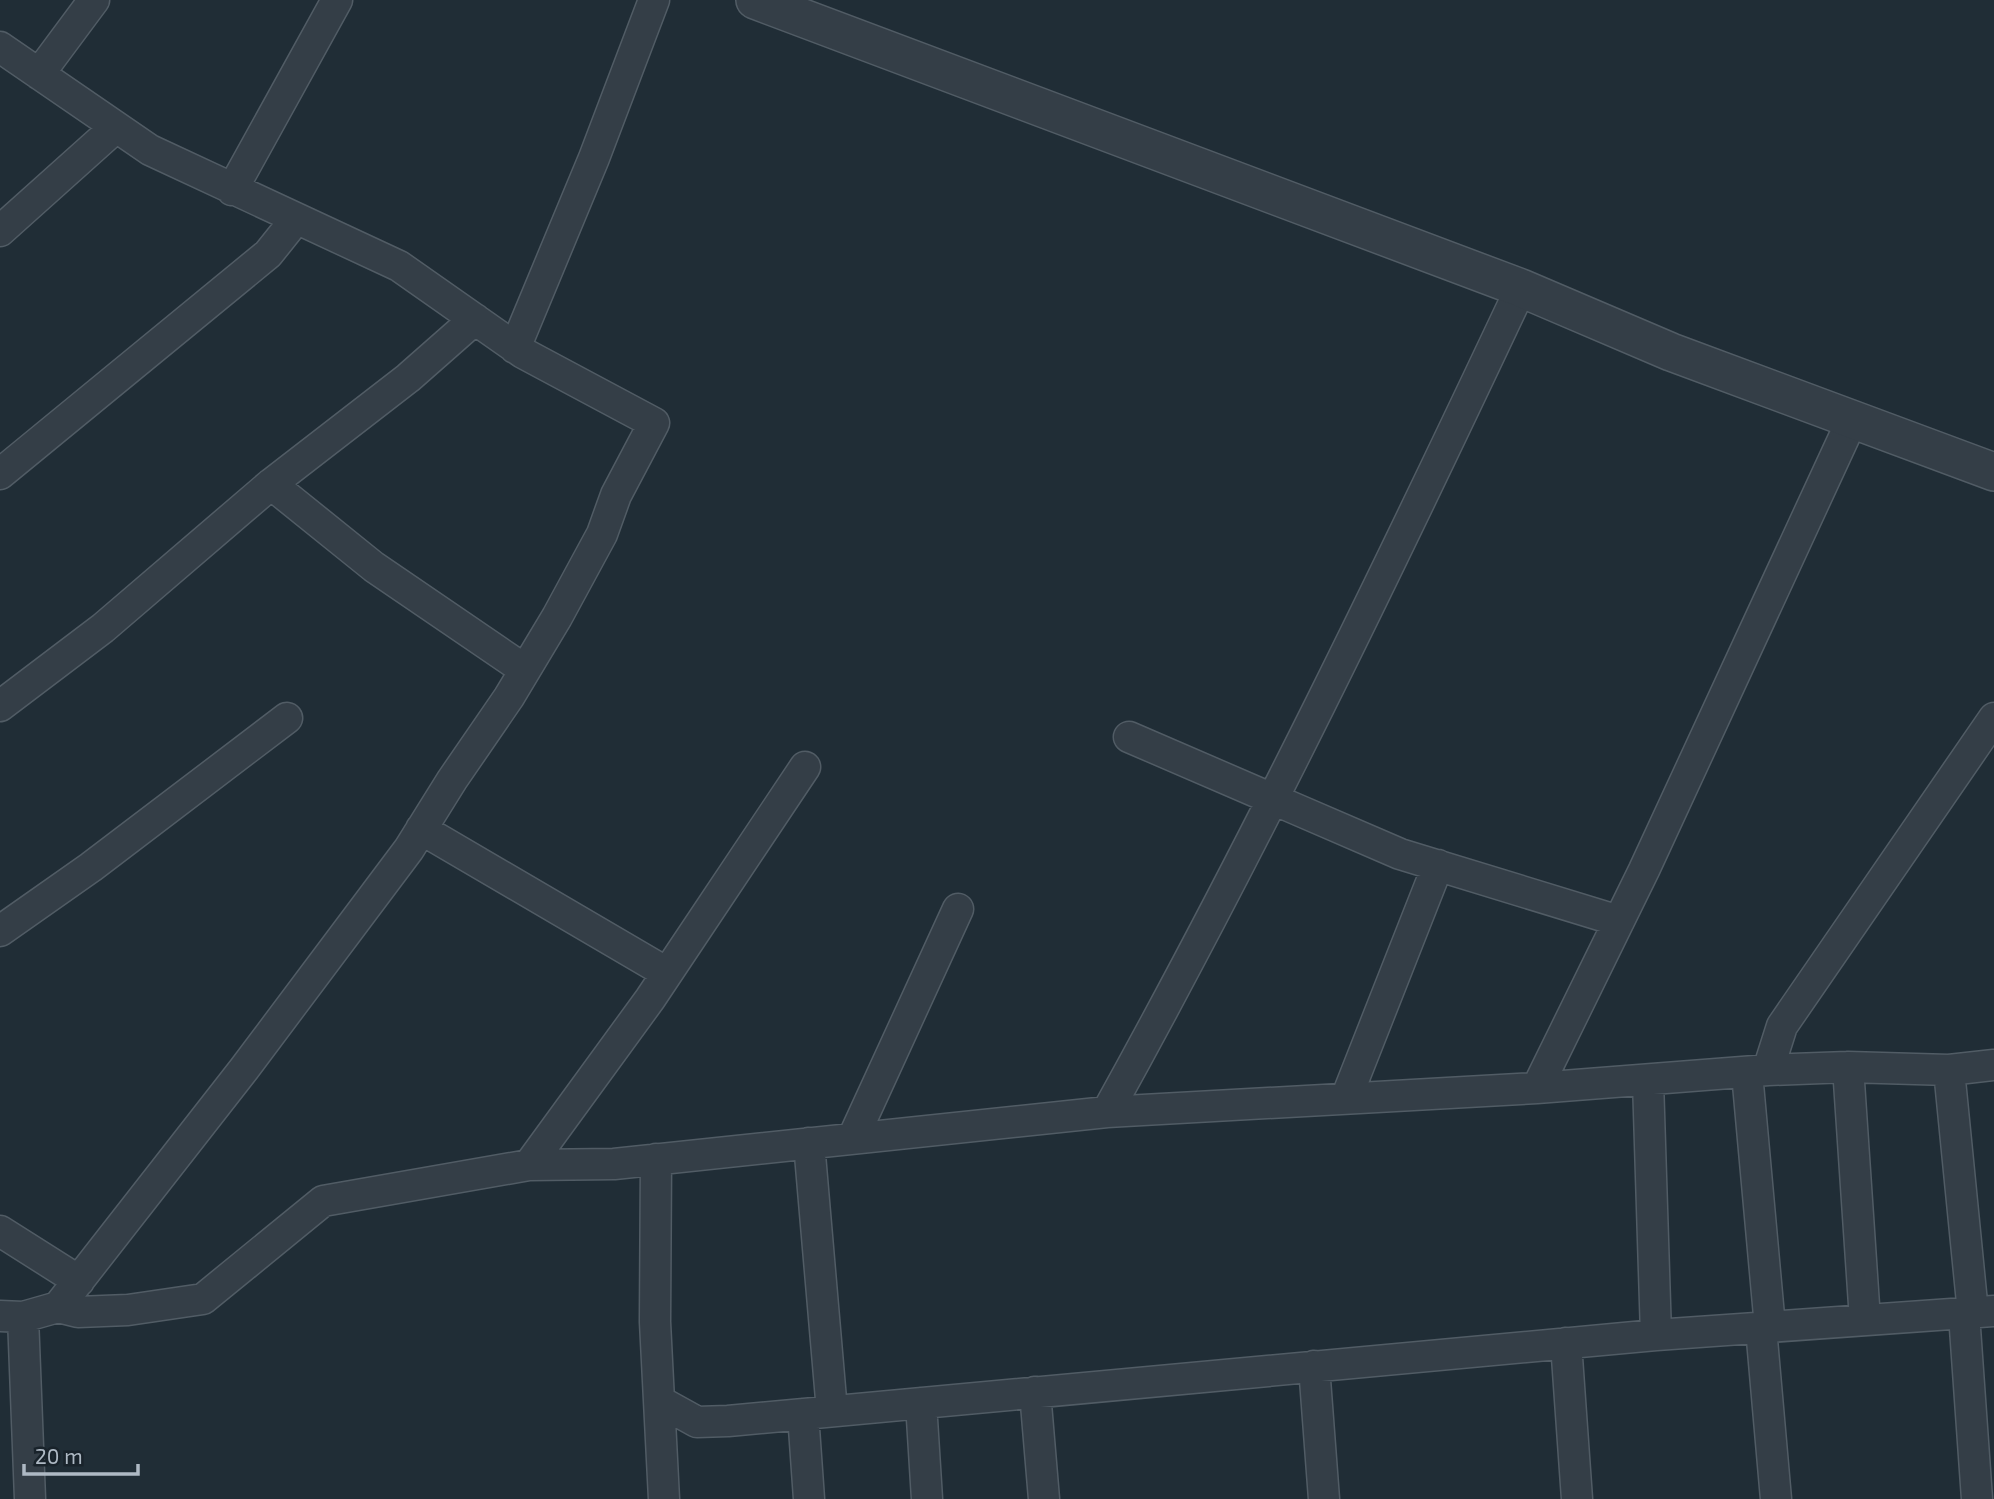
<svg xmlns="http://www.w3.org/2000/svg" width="1994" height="1499" font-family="'Exo 2',sans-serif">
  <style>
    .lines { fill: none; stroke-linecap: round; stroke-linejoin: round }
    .minor-casing { stroke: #515c65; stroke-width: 33 }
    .tertiary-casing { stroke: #515c65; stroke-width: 40 }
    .minor { stroke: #343e47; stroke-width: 30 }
    .tertiary { stroke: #343e47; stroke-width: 37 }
  </style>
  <rect width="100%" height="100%" fill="#202d36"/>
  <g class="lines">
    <defs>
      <path id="minor" d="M0,47L150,150L399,266L523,353L654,423L616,495L602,534L557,617L509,697L452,780L409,849L244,1069L58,1307L23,1317L0,1316
        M39,74L94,0
        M232,190L337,0
        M0,231L116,127
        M515,348L594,158L654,0
        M0,474L268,254L296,219
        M271,484L374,567L525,670
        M0,706L103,628L271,484L408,378L475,319
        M1129,737L1400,854L1619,921
        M421,829L667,973
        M0,931L91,867L287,718
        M1848,1067L1865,1320
        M1768,1070L1782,1026L1994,718
        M1949,1070L1973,1313
        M1747,1073L1770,1327
        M1648,1081L1656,1335
        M1537,1088L1644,870L1853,418
        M1347,1096L1438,865
        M1107,1112C1256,843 1390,566 1521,288
        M853,1138L958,909
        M809,1143L832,1411
        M656,1159L655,1322L664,1499
        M529,1165L650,999L805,767
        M0,1231L79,1281
        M58,1307L78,1312L128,1310L203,1299L323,1201L529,1165L614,1164L1107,1112L1537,1088L1768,1070L1848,1067L1949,1070L1994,1065
        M1964,1314L1977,1499
        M23,1317L30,1499
        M1761,1328L1776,1499
        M1566,1343L1577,1499
        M1314,1366L1324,1499
        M1035,1392L1044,1499
        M659,1401L697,1422L728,1421L1656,1335L1994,1311
        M921,1403L927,1499
        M803,1414L809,1499"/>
      <path id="tertiary" d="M755,0L1521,288L1671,352L1994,472"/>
    </defs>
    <use href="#minor" class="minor-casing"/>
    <use href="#tertiary" class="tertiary-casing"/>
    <use href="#minor" class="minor"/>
    <use href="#tertiary" class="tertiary"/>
  </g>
  <path d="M24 1464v10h114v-10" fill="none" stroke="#aeb9c4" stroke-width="3.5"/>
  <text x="35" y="1464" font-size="21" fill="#aeb9c4" stroke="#19232b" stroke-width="5" paint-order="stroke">20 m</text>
</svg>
